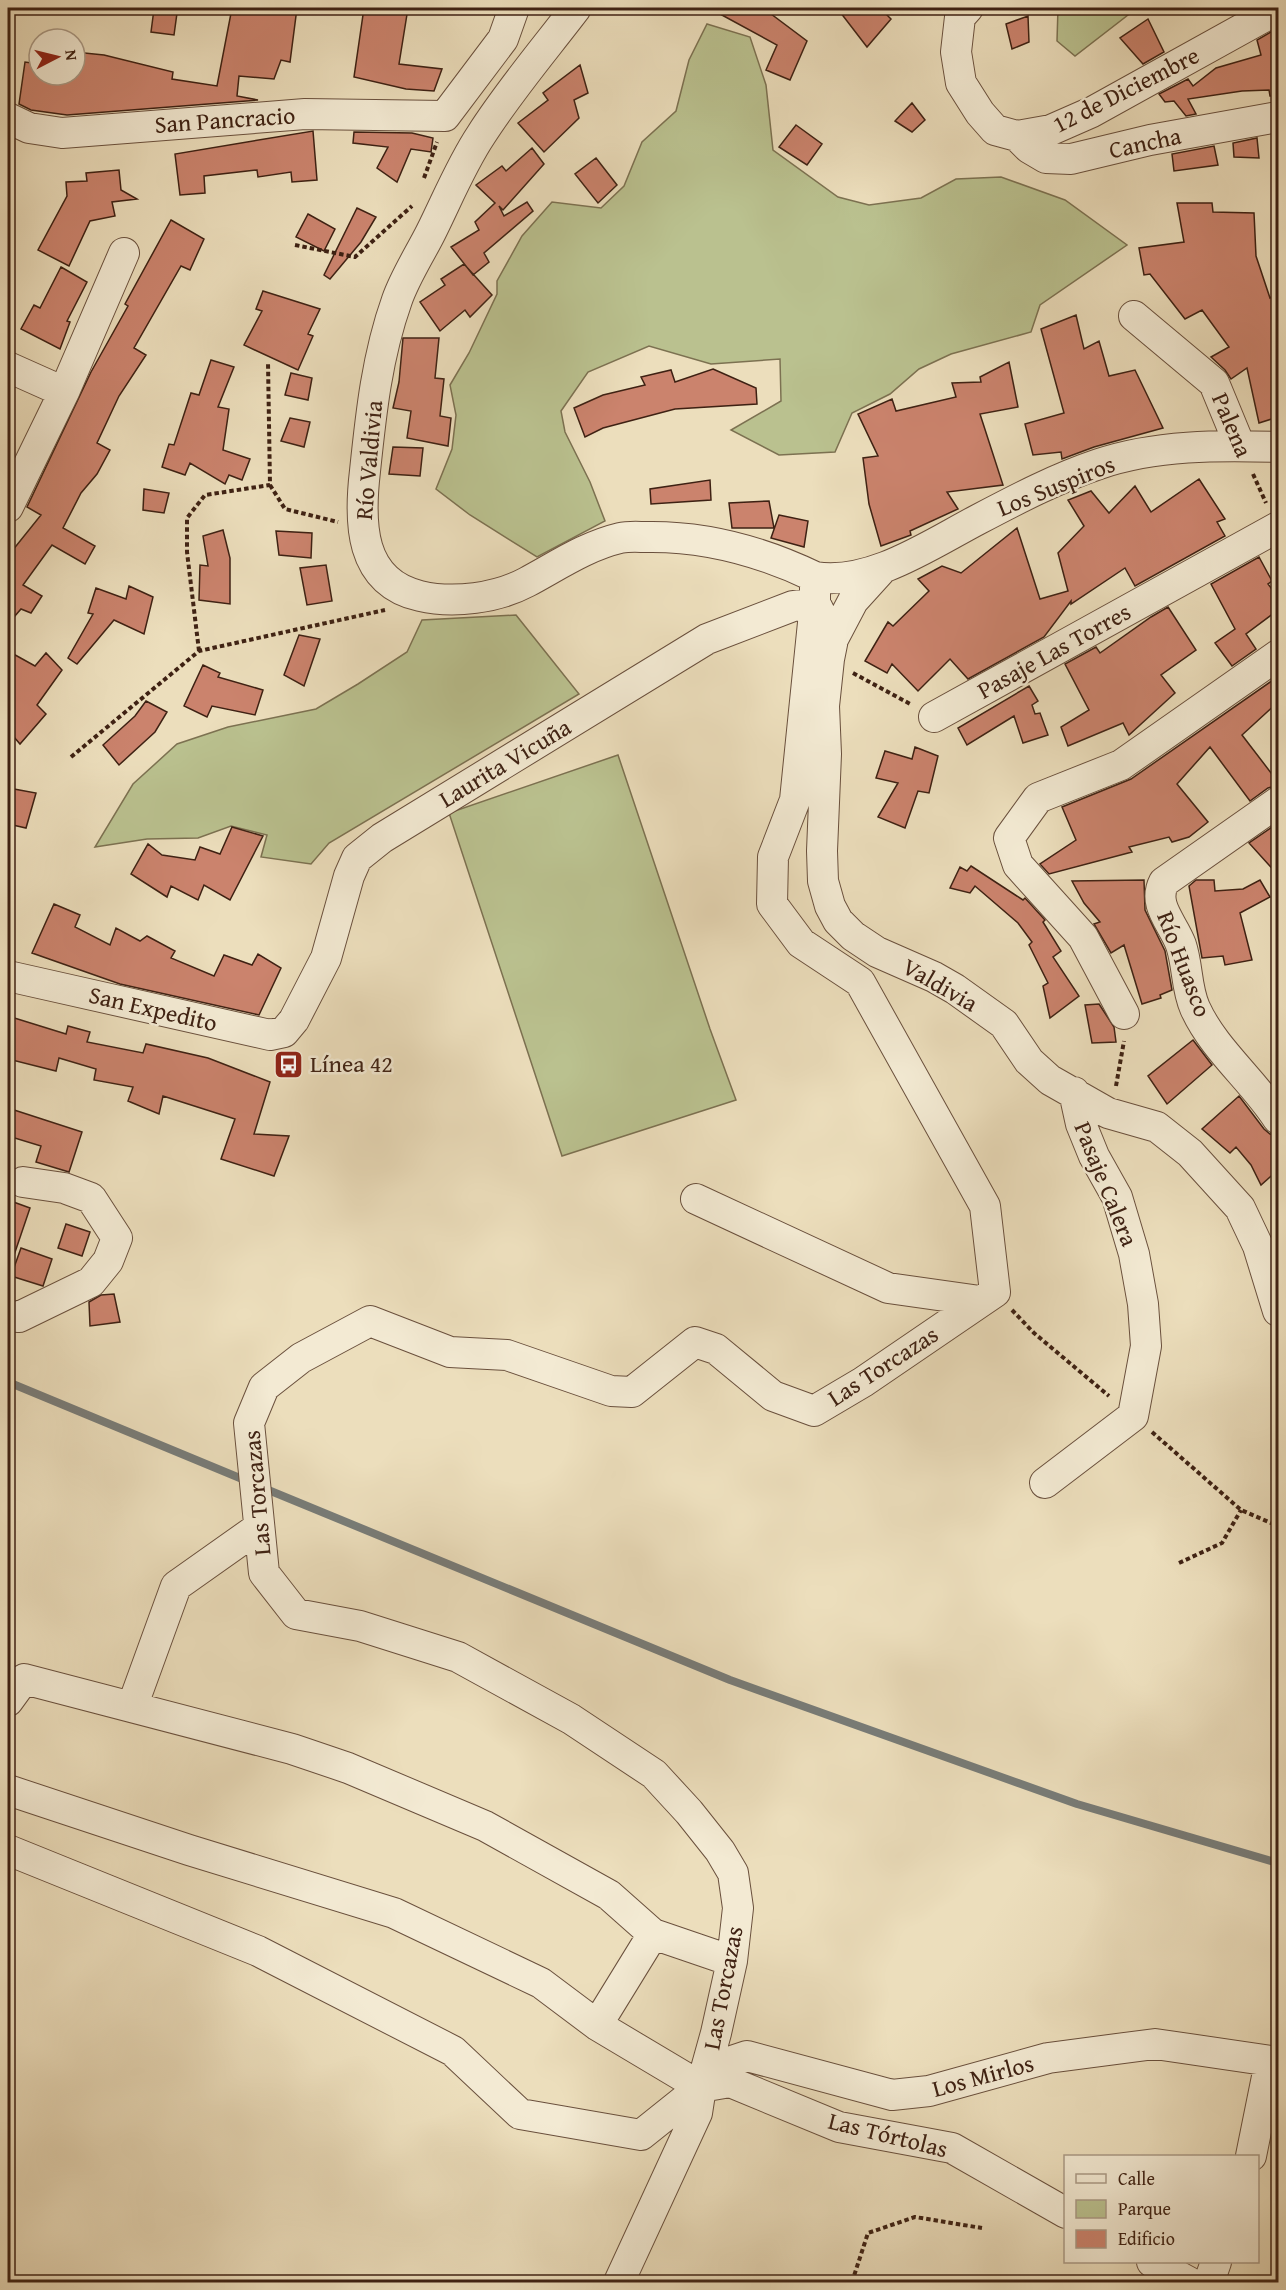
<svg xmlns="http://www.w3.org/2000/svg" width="1286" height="2290" font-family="'Gentium Book Plus',serif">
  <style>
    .green { fill: #bac18f; stroke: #7c7151; stroke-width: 1.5 }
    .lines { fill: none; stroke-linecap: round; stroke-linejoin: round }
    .stream { stroke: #787c78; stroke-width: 8 }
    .building { fill: #cb836d; stroke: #3e2113; stroke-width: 1.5 }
    .minor-casing { stroke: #6a503d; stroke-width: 32 }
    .path { stroke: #3e2113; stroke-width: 4; stroke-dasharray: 4.5 3; stroke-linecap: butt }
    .minor { stroke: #f3ead3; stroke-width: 30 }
    .labels { text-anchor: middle; stroke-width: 5; stroke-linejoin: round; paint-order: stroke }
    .street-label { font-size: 24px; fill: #3e2113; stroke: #f3ead3 }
    .poi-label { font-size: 24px; fill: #3e2113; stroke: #f3ead3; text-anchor: start }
  </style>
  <rect width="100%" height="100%" fill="#ecdebc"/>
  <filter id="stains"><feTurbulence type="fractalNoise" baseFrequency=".00333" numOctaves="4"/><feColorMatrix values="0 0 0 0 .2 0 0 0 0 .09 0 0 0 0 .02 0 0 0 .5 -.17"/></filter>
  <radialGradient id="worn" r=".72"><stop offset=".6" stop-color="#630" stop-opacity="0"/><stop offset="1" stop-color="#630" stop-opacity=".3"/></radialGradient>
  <path class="green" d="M1058,8H1137L1075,56L1057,41Z
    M707,24L750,37L766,85L773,150L838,197L869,205L921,198L956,179L1001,177L1065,200L1127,245L1040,305L1031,332L951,354L919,369L890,394L852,413L835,452L779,455L731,430L781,401L780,359L711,364L649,346L588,372L561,411L565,432L590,482L605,521L537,557L470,515L436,489L452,449L456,415L450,385L469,353L497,294V281L522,236L552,202L601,208L624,186L642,142L676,111L689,60Z
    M516,615L579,694L329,843L311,864L261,857L267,835L231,826L198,838L147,839L95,847L133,784L177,744L228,727L316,709L358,684L407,652L422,620Z
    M618,755L710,1029L736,1100L562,1156L449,813Z"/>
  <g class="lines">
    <path class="stream" d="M8,1382L247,1481
      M261,1487L730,1680L1077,1804L1278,1863"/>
  </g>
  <path class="building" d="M232,8H297L290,62L281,60L274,79L239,76L237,96L258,100L67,115L31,110L19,104L25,62L39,64V75H75V52L104,55L173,72L172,79L217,86Z
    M364,8H408L399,64L442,69L434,91L406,89L354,77Z
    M709,8H763L807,41L790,80L766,70L777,45Z
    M837,8H880L891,19L867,47Z
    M154,9L177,13L174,35L151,32Z
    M1028,16L1029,42L1012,49L1006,24Z
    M1148,19L1164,52L1143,64L1120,38Z
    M1278,28V96H1270L1269,90L1242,91L1188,99L1196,114L1186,116L1174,101L1165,102L1159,94L1188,79L1193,86L1216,68L1261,55L1257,40Z
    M580,65L588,93L574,100L579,118L544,152L518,123L548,100L543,93Z
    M912,103L925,120L912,132L895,121Z
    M796,125L822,144L807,165L779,147Z
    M313,131L317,180L292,182L291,172L258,177L257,170L204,176L205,193L180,195L175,154Z
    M354,132L412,133L433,138L431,152L411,149L397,182L377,168L388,147L353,143Z
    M1257,138L1259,158L1234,157L1233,143Z
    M1214,146L1218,165L1174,171L1172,154Z
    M532,148L544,164L503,210L499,206L504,216L527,202L533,211L484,253L489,262L473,275L451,247L479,230L475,222L495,203L476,185L502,166L506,171Z
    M596,158L617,185L598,203L575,174Z
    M119,170L121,190L137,199L112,202L115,216L90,221L69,266L38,250L67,196L66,182L87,181L86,173Z
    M1177,203H1212L1213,212L1254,213L1256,256L1270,298L1278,293V417L1259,423L1247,368L1231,379L1225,370L1211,357L1229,347L1202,310L1185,319L1150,274L1144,275L1139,248L1184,242Z
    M357,208L376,217L361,242L330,279L324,275Z
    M308,214L335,229L324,251L296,237Z
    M171,220L204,239L190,270L181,266L134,348L146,355L119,396L97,443L110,450L97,474L81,493L63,528L95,546L85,564L52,545L23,585L42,596L31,613L21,609L8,624V556L41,515L27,507L91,372L128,306L125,304Z
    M464,264L492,295L470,317L465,310L440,331L420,302L445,285L441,279Z
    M61,267L87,282L67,321L70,322L60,349L21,329L34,305L40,308Z
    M263,291L320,309L308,334L313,336L298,370L244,345L262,311L256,309Z
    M1076,315L1084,349L1099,341L1109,376L1135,370L1163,428L1094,447L1062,459L1061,452L1033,455L1025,424L1064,413L1041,329Z
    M403,338H439L435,378L444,379L440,416L451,418L448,446L407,438L411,411L393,408L399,382Z
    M211,360L234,367L218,407L229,409L223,450L250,459L242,480L229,475L225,484L190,463L185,475L162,467L169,444L174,445L191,393L199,395Z
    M1009,362L1018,407L980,414L1003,485L947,492L958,509L910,531L911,535L881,546L869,504L863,458L878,456L858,414L892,399L896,411L956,397L952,383L981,382L980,377Z
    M713,369L756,388L757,404L675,409L603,428L585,437L574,408L603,395L645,385L641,377L671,370L675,382Z
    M291,373L312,378L308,400L285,395Z
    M290,418L310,422L304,447L281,441Z
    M393,447L423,448L420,476L389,474Z
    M1199,479L1225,519L1217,522L1225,536L1135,586L1125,568L1071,604V601L1044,637L968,679L950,659L918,691L892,664L887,673L865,661L888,622L893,626L929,591L918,579L942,566L961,573L1017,528L1040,599L1068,591L1058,553L1084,526L1068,500L1091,491L1109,513L1135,486L1151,512Z
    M710,480L711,500L651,504L650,489Z
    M144,489L169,493L164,513L143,510Z
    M769,501L774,528H732L729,503Z
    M779,515L808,521L804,547L771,538Z
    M223,530L230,558V604L199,600L200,565L208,566L203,536Z
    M276,531L312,533L311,558L279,555Z
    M1259,557L1272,581L1268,584L1278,597V610L1246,634L1256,649L1232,666L1215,643L1235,629L1211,584Z
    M326,565L332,601L307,605L300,568Z
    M129,586L153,597L144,634L114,620L77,664L68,658L93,614L88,613L96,588L126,599Z
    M1168,607L1196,650L1161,675L1175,693L1129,735L1123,723L1068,746L1061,727L1089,710L1065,664L1096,647L1100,653L1151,617Z
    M299,635L320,639L304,686L284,675Z
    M8,651L35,666L46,653L62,670L37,705L46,714L20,744L8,730Z
    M203,665L220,673L218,677L263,690L255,715L212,706L207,717L184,706Z
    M1276,678L1278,681V702L1242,735L1278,782V785L1268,788L1250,801L1210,747L1177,784L1208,822L1189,837L1172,842L1169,837L1129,847L1132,852L1049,874L1040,864L1076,840L1062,807L1131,779Z
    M1029,686L1038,701L1032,705L1035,714L1040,713L1048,735L1023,743L1014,716L967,745L958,728Z
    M146,701L167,712L155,732L119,765L103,745L135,716Z
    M915,747L938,756L929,793L918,791L905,828L878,817L898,783L876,778L885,751L912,759Z
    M14,789L36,793L26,828L8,824V805Z
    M1278,823V875L1249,843Z
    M232,827L263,836L230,900L204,885L198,900L171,886L167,897L131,874L148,844L162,855L195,860L200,847L220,854Z
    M971,866L1023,900L1025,898L1045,920L1043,922L1061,951L1053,957L1079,996L1050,1018L1043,986L1048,983L1029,945L1032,942L1018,923L975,886L970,893L950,888L960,867L967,871Z
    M1144,880L1145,910L1165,951L1172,990L1160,995L1161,998L1142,1004L1124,945L1111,953L1094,924L1100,922L1084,903L1072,881Z
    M1196,880H1214L1215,891L1243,889L1260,880L1270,897L1240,913L1252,960L1225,965L1223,956L1202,958L1189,886Z
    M54,904L80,915L75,927L110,945L116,928L140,941L147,936L175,951L171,958L214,976L224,955L252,965L258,954L281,968L259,1015L120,984L32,953Z
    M1099,1004L1114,1027L1116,1042L1092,1043L1085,1005Z
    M8,1016L66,1034L68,1026L90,1032L87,1042L143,1053L146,1044L208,1058L270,1082L254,1134L289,1136L274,1176L221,1159L235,1119L163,1096L159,1114L128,1101L133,1087L94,1080L96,1069L59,1058L56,1071L8,1059Z
    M1193,1040L1212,1065L1167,1104L1148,1076Z
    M1239,1096L1264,1129L1270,1134L1278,1136V1170L1261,1185L1251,1165L1236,1147L1230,1153L1202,1129Z
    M8,1108L82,1132L69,1172L36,1162L41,1146L8,1136Z
    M8,1200L30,1208L11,1264L8,1263Z
    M66,1224L90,1232L82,1256L58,1248Z
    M21,1248L52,1259L43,1286L11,1276Z
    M114,1294L120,1322L90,1326L89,1302L101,1295Z"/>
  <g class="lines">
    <defs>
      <path id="minor" d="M576,8C544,50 509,91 481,135C461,165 447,200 431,232C420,254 405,277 397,300C377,356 371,413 365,471C359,522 359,582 420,596C454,604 497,598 527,582C557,566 586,546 620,538C629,536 639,537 647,537C706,536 763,552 815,577V603L833,639
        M968,8L960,17L956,52L961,83L980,113L995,130L1017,136L1051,130L1092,112L1278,9
        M8,118L29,128L62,133L305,114L445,116L503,39L514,8
        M1017,136L1029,148L1046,158L1071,159L1150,140L1278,117
        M1134,316L1214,383L1240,446
        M8,367L64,392
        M8,507L64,392L124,253
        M882,569L853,601L833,639L829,659L824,706L826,754L822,851L823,881L830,906L838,921L853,936L877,952L934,977L955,989L1004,1024L1029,1061L1050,1080L1108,1113L1157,1127L1190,1153L1240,1208L1258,1246L1278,1311
        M815,577C871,586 931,544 979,519C1017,499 1057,478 1099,464C1155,445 1219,445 1278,447
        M934,717L1278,527
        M1278,802L1164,882C1152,905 1173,923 1181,945C1188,966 1186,988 1195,1008C1214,1050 1254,1081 1278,1119
        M8,976L270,1035L284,1032L294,1020L326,958L349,876L357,858L382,838L707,639L793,606L815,603L795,800L773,857L772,904L801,943L860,982L985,1206L995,1292L863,1382L814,1411L773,1396L716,1349L695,1342L632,1392L611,1391L507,1355L450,1352L370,1321L301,1358L264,1387L249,1423L264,1573L296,1614L360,1626L458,1657L571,1719L654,1774L689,1812L720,1851L733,1873L738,1908L732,1961L716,2033L701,2087L697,2113L619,2282
        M1124,1014L1083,937L1018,865L1009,838L1038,798L1121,765L1278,655
        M696,1199L888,1288L980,1301
        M8,1316L19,1317L91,1282L108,1261L117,1238L91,1198L64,1188L23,1182
        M1045,1483L1133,1416L1146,1346L1143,1304L1134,1254L1117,1197L1094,1156L1081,1124L1074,1092
        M8,1701L24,1679L292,1749L348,1768L485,1826L609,1895L653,1934L597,2025
        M132,1707L176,1586L258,1528
        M8,1790L189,1850L394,1913L541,1983L597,2025L701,2087
        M8,1850L258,1951L453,2051L520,2114L641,2135L701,2087L726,2063L747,2056L892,2095L929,2091L1048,2058L1155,2044L1278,2062
        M653,1934L732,1961
        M701,2087L730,2082L839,2127L952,2148L1066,2213
        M1251,2156L1270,2062
        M1152,2262L1189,2282
        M1209,2282L1216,2262"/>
    </defs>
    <use href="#minor" class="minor-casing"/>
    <path class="path" d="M424,178L437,142
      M295,245L355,257L412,206
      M1253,474L1266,503
      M270,485L285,509L338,522
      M199,651L187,552V518L205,495L270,485L268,362
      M853,673L912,705
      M71,757L199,651L385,610
      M1116,1086L1124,1041
      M1012,1310L1034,1333L1109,1396
      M1152,1432L1241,1510L1278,1526
      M1179,1563L1222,1543L1241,1510
      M852,2282L868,2233L915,2217L982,2228"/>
    <use href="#minor" class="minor"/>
  </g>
  <defs>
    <symbol id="bus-square" viewBox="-11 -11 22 22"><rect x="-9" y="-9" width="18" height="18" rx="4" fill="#8f2418" stroke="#f3ead3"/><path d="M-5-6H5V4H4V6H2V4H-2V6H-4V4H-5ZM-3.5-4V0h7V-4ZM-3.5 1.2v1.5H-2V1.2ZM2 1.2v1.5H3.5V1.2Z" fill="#fff"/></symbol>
  </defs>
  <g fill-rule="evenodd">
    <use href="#bus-square" x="272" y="1048" width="33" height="33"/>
  </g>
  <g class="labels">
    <g class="street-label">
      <text transform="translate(1126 90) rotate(-27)" y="8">12 de Diciembre</text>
      <text transform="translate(225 120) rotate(-4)" y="8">San Pancracio</text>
      <text transform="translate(1145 143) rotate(-12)" y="8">Cancha</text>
      <text transform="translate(1232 425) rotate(67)" y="8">Palena</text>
      <text transform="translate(369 460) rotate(-85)" y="8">Río Valdivia</text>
      <text transform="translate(1056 486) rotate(-22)" y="8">Los Suspiros</text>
      <text transform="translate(1054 651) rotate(-29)" y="8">Pasaje Las Torres</text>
      <text transform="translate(505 763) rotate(-31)" y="8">Laurita Vicuña</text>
      <text transform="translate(1184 964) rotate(69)" y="8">Río Huasco</text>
      <text transform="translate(940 985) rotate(30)" y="8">Valdivia</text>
      <text transform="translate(153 1009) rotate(13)" y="8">San Expedito</text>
      <text transform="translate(1106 1184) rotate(68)" y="8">Pasaje Calera</text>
      <text transform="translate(883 1366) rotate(-33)" y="8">Las Torcazas</text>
      <text transform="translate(257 1493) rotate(-95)" y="8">Las Torcazas</text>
      <text transform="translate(723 1988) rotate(-79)" y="8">Las Torcazas</text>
      <text transform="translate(983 2076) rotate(-15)" y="8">Los Mirlos</text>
      <text transform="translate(888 2135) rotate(14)" y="8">Las Tórtolas</text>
    </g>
    <g class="poi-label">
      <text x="310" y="1072">Línea 42</text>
    </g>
  </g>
  <rect width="1286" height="2290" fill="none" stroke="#ecdebc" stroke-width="30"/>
  <rect x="9" y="9" width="1268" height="2272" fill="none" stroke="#3e2113" stroke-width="3"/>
  <rect x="15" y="15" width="1256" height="2260" fill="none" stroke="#3e2113" stroke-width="1.5"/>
  <rect x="1064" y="2155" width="195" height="108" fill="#f3ead3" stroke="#ab9a86" stroke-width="1.5"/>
  <rect x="1076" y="2174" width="30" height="9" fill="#f3ead3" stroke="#ab9a86" stroke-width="1.5"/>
  <text x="1118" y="2185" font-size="18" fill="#3e2113">Calle</text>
  <rect x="1076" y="2200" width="30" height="18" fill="#bac18f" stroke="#ab9a86" stroke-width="1.5"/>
  <text x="1118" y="2215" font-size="18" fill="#3e2113">Parque</text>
  <rect x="1076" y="2230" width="30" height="18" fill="#cb836d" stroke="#ab9a86" stroke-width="1.5"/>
  <text x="1118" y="2245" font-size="18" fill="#3e2113">Edificio</text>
  <g transform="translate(57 57) rotate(83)"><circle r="28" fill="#f3ead3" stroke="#ab9a86" stroke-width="1.5"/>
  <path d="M0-4.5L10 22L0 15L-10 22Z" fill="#8f2418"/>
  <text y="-9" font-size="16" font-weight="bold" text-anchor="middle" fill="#3e2113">N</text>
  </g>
  <rect width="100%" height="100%" filter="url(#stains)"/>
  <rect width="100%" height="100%" fill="url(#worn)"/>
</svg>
